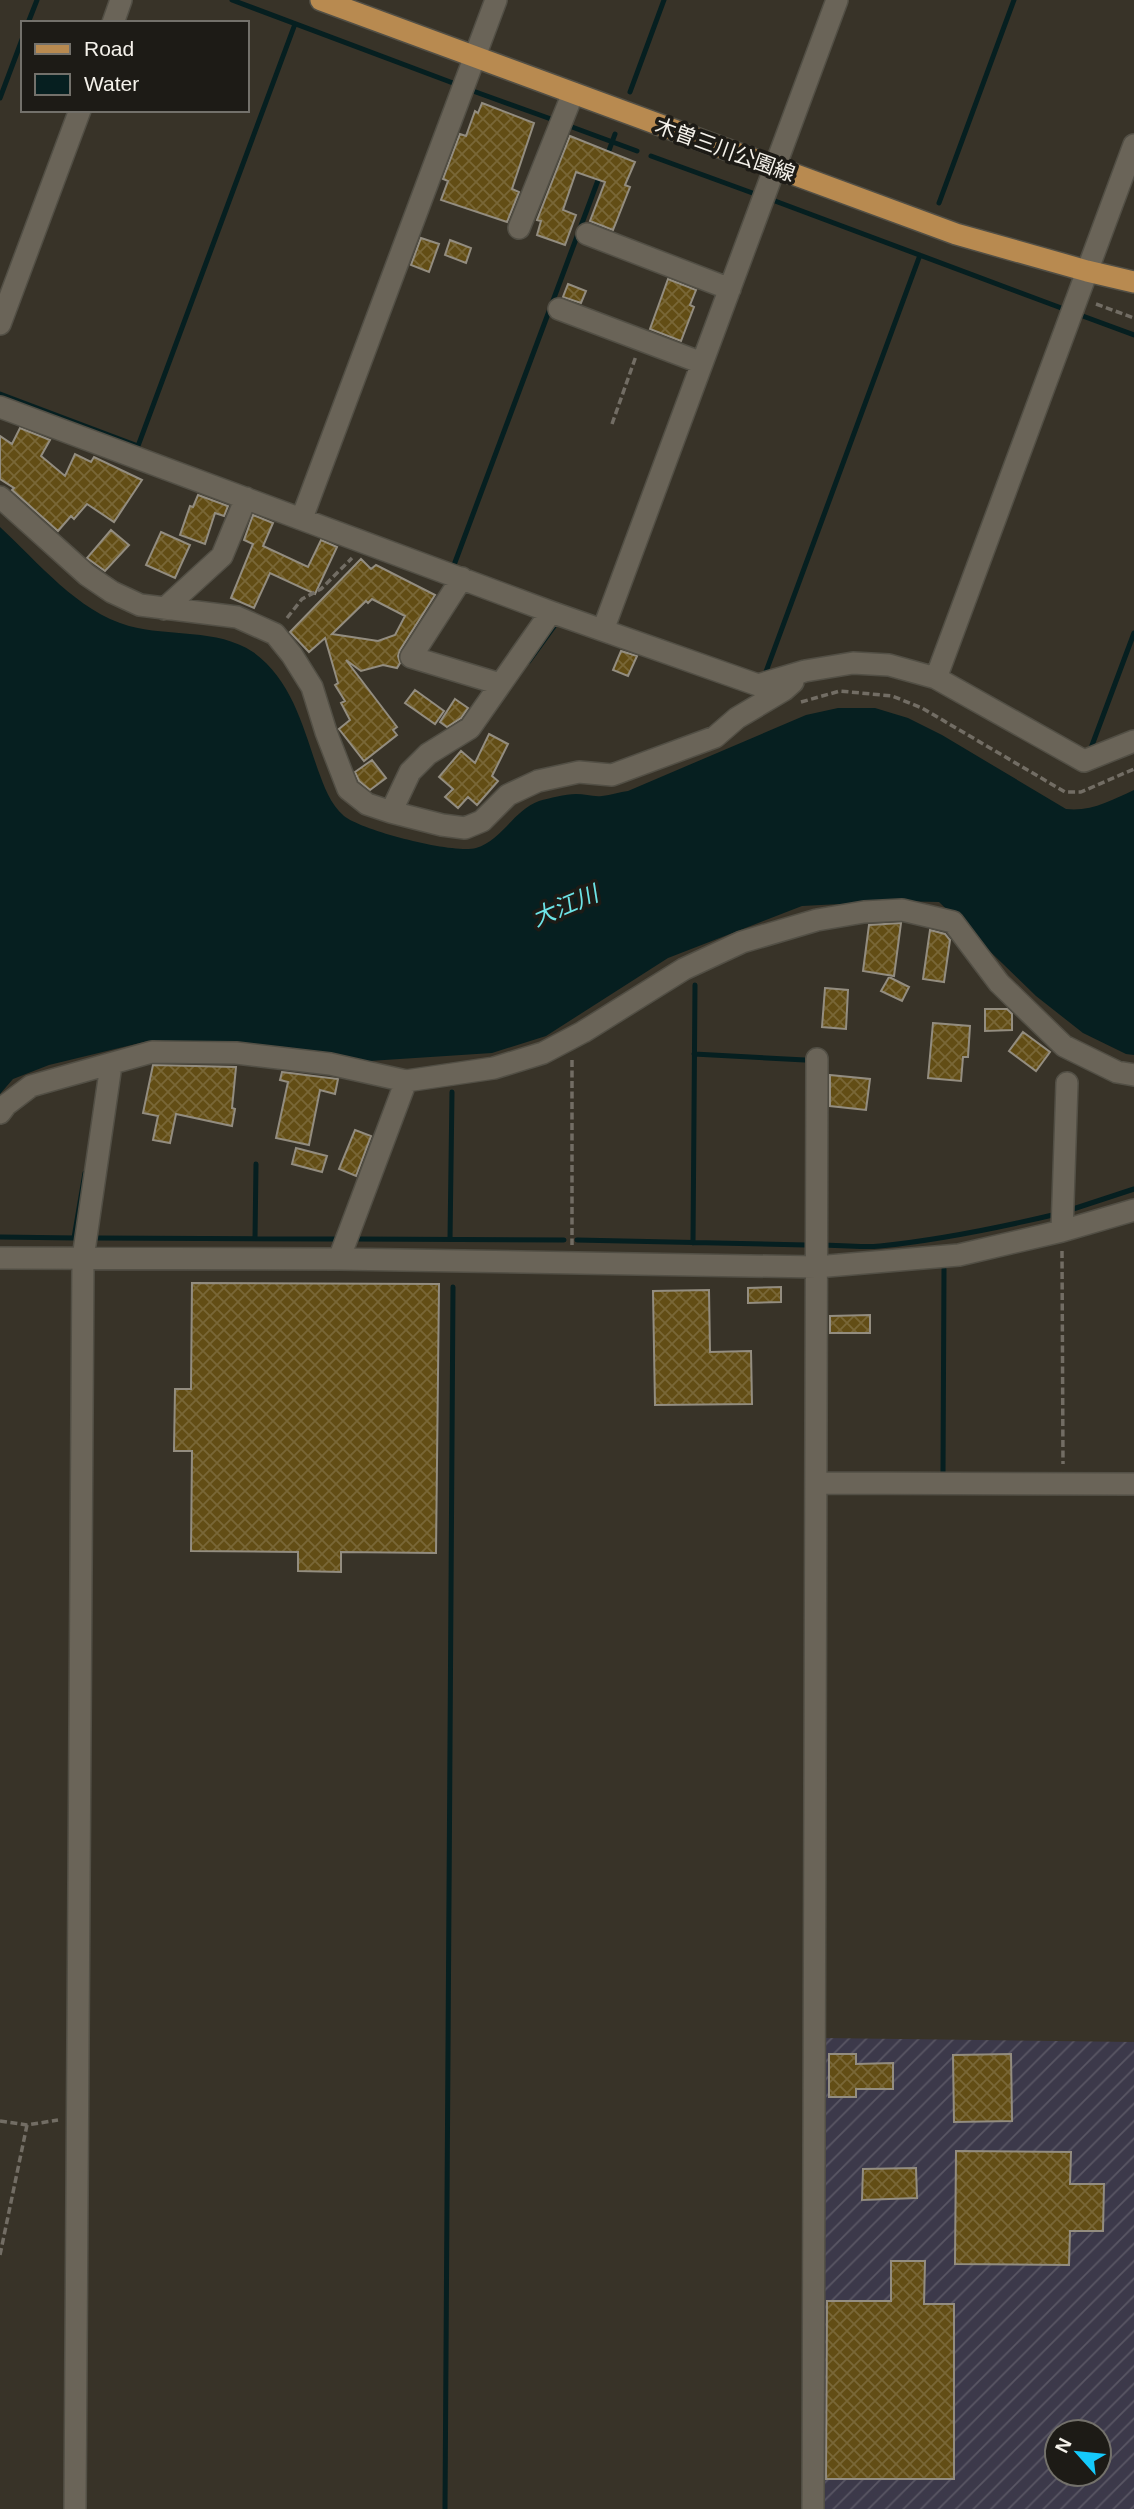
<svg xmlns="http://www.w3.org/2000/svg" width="1134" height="2509" font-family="Arial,'Noto Sans JP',sans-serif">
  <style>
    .industrial { fill: url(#industrial-furrows); fill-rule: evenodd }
    .water { fill: #061f20 }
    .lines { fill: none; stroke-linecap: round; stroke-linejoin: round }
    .stream { stroke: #061f20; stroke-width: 5 }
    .building { fill: url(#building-cross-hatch); stroke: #938d80; stroke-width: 2; fill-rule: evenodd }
    .minor-casing { stroke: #524f45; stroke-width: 24 }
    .major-casing { stroke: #524f45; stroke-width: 24 }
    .path { stroke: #726d64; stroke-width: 3.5; stroke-dasharray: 7 3.5; stroke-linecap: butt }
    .minor { stroke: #6a6458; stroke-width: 21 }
    .major { stroke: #b88a50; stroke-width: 21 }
    .labels { text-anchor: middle; stroke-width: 7; stroke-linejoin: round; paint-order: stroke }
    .street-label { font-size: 21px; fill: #f5f2eb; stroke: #1d1b16 }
    .water-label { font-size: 23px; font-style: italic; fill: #6de4e7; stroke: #1d1b16 }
  </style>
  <defs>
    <pattern id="industrial-furrows" width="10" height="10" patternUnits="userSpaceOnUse" patternTransform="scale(1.75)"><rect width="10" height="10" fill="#3c394a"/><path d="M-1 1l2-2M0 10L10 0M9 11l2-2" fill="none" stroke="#595664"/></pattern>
    <pattern id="building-cross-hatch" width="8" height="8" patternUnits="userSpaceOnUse" patternTransform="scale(1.75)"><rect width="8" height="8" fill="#624d15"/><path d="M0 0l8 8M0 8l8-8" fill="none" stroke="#796737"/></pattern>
  </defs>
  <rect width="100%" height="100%" fill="#383328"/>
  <path class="industrial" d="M822,2038L1134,2042V2509H821ZM1057,2432H1099V2474H1057Z"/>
  <path class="water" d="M0,527C39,563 77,611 129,626C169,637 217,628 253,652C292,680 303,727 318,770C324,786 330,804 344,816C363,831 453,854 476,848C502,840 514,810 539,801C550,798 565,794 576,794C585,794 593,797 602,796C611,795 620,792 628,791L806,715L838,708H875L908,718L942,735L1066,809C1091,812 1112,800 1134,790V1055L1126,1054L1083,1033L1036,996L939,902L896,901L802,906L668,958L546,1036L492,1053L369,1061L285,1047L227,1042L148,1041L49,1065L13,1079L0,1094Z"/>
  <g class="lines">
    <path class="stream" d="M232,0L453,83
      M28,23L37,0
      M473,91L551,119
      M630,92L664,0
      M0,98L23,37
      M572,127L637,151
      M607,156L615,134
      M651,156L758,195
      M775,201L1064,309
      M939,203L1014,0
      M1080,315L1134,335
      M0,394L138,446L295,24
      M454,565L600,175
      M529,661L555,625
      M764,677L920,255
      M1091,748L1134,633
      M694,1054L805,1060
      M1070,1210L1134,1189
      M0,1237L76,1238
      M74,1238L85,1173
      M95,1238L338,1239
      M255,1238L256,1164
      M357,1239L564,1240
      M450,1239L452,1092
      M577,1240L806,1245
      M693,1243L695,985
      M820,1245C840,1245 860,1248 880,1246C940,1240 998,1228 1057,1214
      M943,1475L944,1269
      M445,2509L453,1287"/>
  </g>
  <path class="building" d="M482,103L534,123L512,189L519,192L507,222L441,200L448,181L443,179L460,134L466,136L475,111L478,113Z
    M570,136L635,162L625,185L630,187L613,230L590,221L605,182L576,172L563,210L576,215L565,245L537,235L541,221L537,220Z
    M421,238L439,244L429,272L411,265Z
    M450,240L471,248L466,263L445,255Z
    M668,279L696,290L690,305L694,307L681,341L650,329Z
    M568,284L586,291L581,303L563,297Z
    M20,428L50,440L41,456L65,476L75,454L91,462L94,457L142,480L114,522L87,504L74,519L71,516L58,531L12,490L14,488L0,479V436L12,444Z
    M198,495L228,506L224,516L215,513L205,544L180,535L190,506L193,507Z
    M253,515L273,523L263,546L308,567L321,540L337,547L315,594L270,573L254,608L231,598L253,544L244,540Z
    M111,530L129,545L105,571L87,558Z
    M161,532L190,545L175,578L146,565Z
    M361,559L371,569L376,565L435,595L400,650L398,656L400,663L397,668L383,665L361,671L346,660L397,727L393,730L397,735L364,761L339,729L350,720L341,703L345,701L335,685L338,683L325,638L309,652L290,632ZM372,599L405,616L395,635L378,641L332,634L366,601L368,603Z
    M621,651L637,656L628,676L613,670Z
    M415,690L444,711L435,724L405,703Z
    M455,699L468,708L461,718L447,727L440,722Z
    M489,734L508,744L492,776L498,781L477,805L468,797L458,808L445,797L453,789L439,777L461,751L475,763Z
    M372,760L386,778L370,790L359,781L355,772Z
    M901,923L894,976L863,971L869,925Z
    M930,930L945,934L950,940L944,982L923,979Z
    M889,977L909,987L902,1001L881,991Z
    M825,988L848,990L846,1029L822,1027Z
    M985,1009H1007L1012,1014V1030L985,1031Z
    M933,1023L970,1026L968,1057H963L961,1081L928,1078Z
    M1023,1032L1050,1052L1036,1071L1009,1051Z
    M153,1065L236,1067L232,1108L235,1109L232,1126L176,1114L170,1143L153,1140L158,1116L143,1113Z
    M282,1072L338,1079L335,1094L320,1090L309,1145L276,1138L288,1082L280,1080Z
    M830,1075L870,1079L866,1110L830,1106Z
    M355,1130L371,1136L356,1176L339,1169Z
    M296,1148L327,1156L322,1172L292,1164Z
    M192,1283L439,1284L436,1553L341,1552V1572L298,1571V1552L191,1551L192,1451H174L175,1389H191Z
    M781,1287V1302L748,1303V1288Z
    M709,1290L710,1352L751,1351L752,1404L655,1405L653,1291Z
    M870,1315V1333H830V1316Z
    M829,2054H856V2064L893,2063V2089H856V2097H829Z
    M1011,2054L1012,2121L954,2122L953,2055Z
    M956,2151L1071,2152L1070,2184H1104L1103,2231H1070L1069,2265L955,2264Z
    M916,2168L917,2198L862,2200L863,2169Z
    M891,2261H925L924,2304H954V2479H826L827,2301H891Z"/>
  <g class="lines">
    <defs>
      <path id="minor" d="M113,23L121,0
        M519,228L573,93
        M587,234L730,289
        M559,309L702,363
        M0,324L80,110
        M0,407L551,612L758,685L805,671L853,663L889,665L936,678L1134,145
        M0,497L87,575L112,592L140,605L237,617L275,634L292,655L312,687L326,732L348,789L367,804L391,812L410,772L428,754L470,728L551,612
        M302,518L496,0
        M462,578L411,657L500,684
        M164,609L222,556L246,498
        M603,630L837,0
        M936,678L1084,761L1134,741
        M391,812L442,825L465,828L482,821L508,795L538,781L579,772L612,775L715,737L737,718L784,690L793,682
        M0,1113L6,1105L31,1086L152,1052L236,1053L330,1064L406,1081L494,1068L543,1053L583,1032L684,969L742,942L817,920L864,912L902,910L953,922L999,983L1064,1046L1117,1072L1134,1075
        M1062,1231L1067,1083
        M0,1258L339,1259L816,1267L959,1255L1062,1231L1134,1210
        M339,1259L406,1081
        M818,1483L1134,1484
        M75,2509L83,1258L111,1065
        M813,2509L817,1059"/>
      <path id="major" d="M321,0L956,234L1087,271L1134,282"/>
    </defs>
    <use href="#minor" class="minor-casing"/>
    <use href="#major" class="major-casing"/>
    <path class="path" d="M1096,304L1134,318
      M612,424L636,356
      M287,618L302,599L321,589L352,558
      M801,702L840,691L892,696L922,708L1065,792H1081L1134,769
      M572,1060V1245
      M1062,1251L1063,1464
      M0,2121L27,2125L58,2120
      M0,2255L27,2125"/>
    <use href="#minor" class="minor"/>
    <use href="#major" class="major"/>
  </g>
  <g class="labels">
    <g class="street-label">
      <text transform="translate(725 150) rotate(20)" y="7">木曽三川公園線</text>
    </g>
    <g class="water-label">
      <text transform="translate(565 906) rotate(-23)" y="8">大江川</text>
    </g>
  </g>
  <rect x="21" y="21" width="228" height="91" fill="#1d1b16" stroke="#73716b" stroke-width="2"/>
  <rect x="35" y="44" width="35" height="10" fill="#b88a50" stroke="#73716b" stroke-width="2"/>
  <text x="84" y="56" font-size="21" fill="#f5f2eb">Road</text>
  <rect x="35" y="74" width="35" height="21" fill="#061f20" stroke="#73716b" stroke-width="2"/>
  <text x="84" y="91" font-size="21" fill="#f5f2eb">Water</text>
  <g transform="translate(1078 2453) rotate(297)"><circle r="33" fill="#1d1b16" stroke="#73716b" stroke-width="2"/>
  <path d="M0-5L12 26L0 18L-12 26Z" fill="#15cafb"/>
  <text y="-10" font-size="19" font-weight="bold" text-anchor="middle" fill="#f5f2eb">N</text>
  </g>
</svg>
